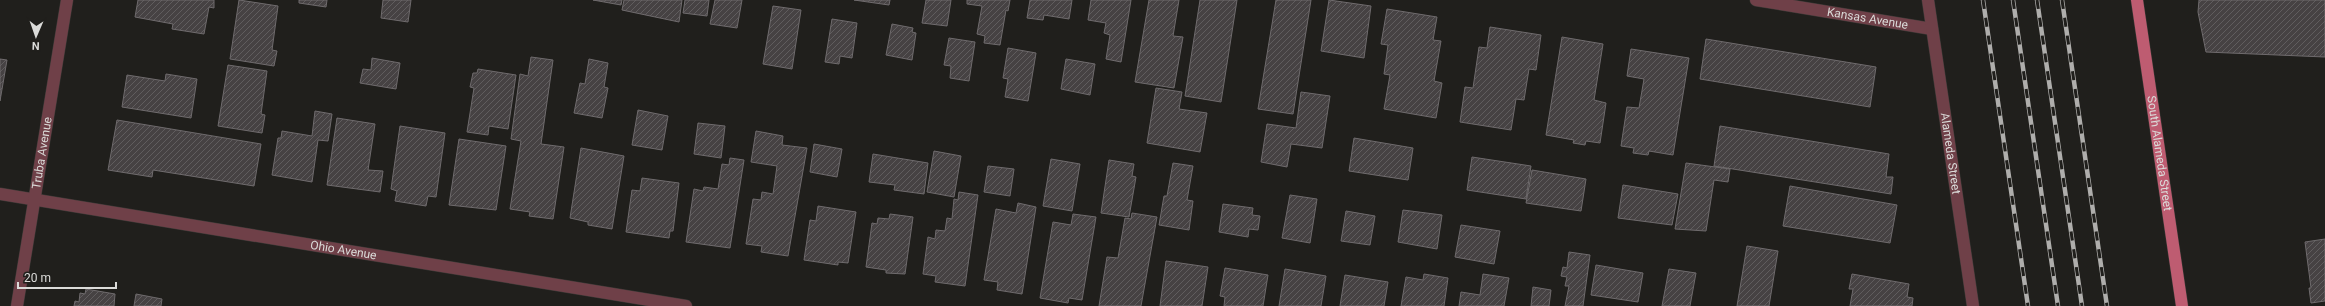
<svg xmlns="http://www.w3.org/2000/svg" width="2325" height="306" font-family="Roboto,sans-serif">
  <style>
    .building { fill: url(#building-hatch); stroke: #6f6b6d }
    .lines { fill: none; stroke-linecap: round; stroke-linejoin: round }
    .minor-casing { stroke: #3a3936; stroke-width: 13 }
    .tertiary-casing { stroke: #3a3936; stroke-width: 13 }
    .primary-casing { stroke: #3a3936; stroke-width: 13 }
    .minor { stroke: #6f4048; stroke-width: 12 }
    .tertiary { stroke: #6f4048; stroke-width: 12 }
    .primary { stroke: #be5c71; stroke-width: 12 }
    .rail-casing { stroke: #afaeac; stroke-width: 4.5 }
    .rail { stroke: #201f1c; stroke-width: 3; stroke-dasharray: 9; stroke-linecap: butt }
    .labels { text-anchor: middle; stroke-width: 3.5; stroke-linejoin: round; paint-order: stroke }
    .street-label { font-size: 12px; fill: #dbdbd9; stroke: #201f1c }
  </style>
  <defs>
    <pattern id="building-hatch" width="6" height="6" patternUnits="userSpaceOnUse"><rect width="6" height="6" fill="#464243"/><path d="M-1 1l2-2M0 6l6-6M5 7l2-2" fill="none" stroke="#605d5e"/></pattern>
  </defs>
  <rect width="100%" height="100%" fill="#201f1c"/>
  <path class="building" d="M138,0H214V8L209,7L204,34L172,29L173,24L135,17Z
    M239,0L278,6L272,50L277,51L274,66L230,59Z
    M299,0H327L326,7L299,3Z
    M383,0H411L408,22L381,18Z
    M593,0H622L621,5Z
    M624,0H682L679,22L622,10Z
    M685,0H709L707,16L683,13Z
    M715,0H742L737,28L710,24Z
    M854,0H890L889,5Z
    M926,0H951L947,26L922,23Z
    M967,0H1010L1008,11L1006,10L1000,45L984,43L985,36L977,34L982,6L967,4Z
    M1030,0H1072L1069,19L1044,15L1043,20L1027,18Z
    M1091,0H1131L1121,62L1106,59L1110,35L1104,33L1106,23L1088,20Z
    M1149,0H1179L1173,36L1183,37L1174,88L1135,82Z
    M1200,0H1237L1221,102L1185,96Z
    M1276,0H1311L1293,114L1258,109Z
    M1329,0L1371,6L1364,58L1321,51Z
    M2199,0H2325V57L2206,52L2198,12Z
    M773,6L801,10L792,69L763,64Z
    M1387,9L1437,17L1433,40L1441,41L1434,81L1442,83L1436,118L1384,109L1390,75L1384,74L1388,45L1381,44Z
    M832,19L857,23L852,58L840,56L839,64L825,62Z
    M892,24L913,28L912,32L916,33L912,60L886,55Z
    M1490,27L1541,35L1536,70L1529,69L1524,100L1516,99L1511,130L1460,122L1465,87L1473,88L1479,47L1487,48Z
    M1562,37L1603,44L1594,100L1606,103L1600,143L1586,141L1585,145L1573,143L1574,140L1546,135Z
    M949,38L975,42L969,81L950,78L951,66L944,65Z
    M1706,39L1876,67L1870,107L1700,79Z
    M1008,48L1036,53L1028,101L1005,97L1008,79L1003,78Z
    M1631,49L1689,58L1673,155L1649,151L1648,155L1633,153L1634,148L1621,146L1627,107L1639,108L1644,79L1627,76Z
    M531,57L553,60L541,144L564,147L553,219L529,216L530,212L510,209L521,141L511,139L520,74L528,76Z
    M372,58L400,63L396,89L360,83L363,69L371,70Z
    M0,59L7,60L0,101Z
    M589,59L608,63L604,87L608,88L602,118L574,113L580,83L585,84Z
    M1066,59L1095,64L1090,95L1061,89Z
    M228,65L267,71L261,114L265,115L262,133L218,126Z
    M478,69L516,75L508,129L489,126L488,135L467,132L474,88L470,87L473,73H477Z
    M166,74L197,79L191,118L122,107L127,75L165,81Z
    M1156,88L1182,92L1179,109L1207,113L1200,152L1147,143Z
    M1301,92L1330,96L1322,148L1291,144L1287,167L1261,162L1267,124L1296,128Z
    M638,110L668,116L662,150L632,145Z
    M315,111L332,114L328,141L318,140L312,182L272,175L278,138H281L282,131L312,136Z
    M337,118L375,124L368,170L383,171L380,192L327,185Z
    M117,120L261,144L254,186L153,170L152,177L108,170Z
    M698,123L725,126L721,158L694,154Z
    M400,126L445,133L436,197L428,196L426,206L395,201L397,191L391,189Z
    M1720,126L1889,154L1886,177H1893L1891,194L1714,166Z
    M756,131L783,136L782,145L807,148L788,256L761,252L762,246L746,244L753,199L761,200L762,192L773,194L777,166L751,162Z
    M1354,138L1413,148L1408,180L1349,171Z
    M459,139L506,146L496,210L449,205Z
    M814,144L842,149L837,177L810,172Z
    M581,148L624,156L612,229L588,225V222L570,218Z
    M934,151L961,156L954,197L927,192Z
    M873,154L928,163L924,194L894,190L895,185L869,182Z
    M1472,157L1531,166L1526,199L1467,190Z
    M730,158L744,160L730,248L686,242L694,189L703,191L704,187L718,189L722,164L729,165Z
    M1051,159L1080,164L1072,211L1043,206Z
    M1109,160L1134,164L1132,176L1136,177L1129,217L1101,213Z
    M1173,163L1193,166L1187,200L1193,201L1189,230L1159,225L1164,196H1167Z
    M1686,163L1730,169L1728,182L1714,180L1706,231L1675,229Z
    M988,166L1014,169L1010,196L984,192Z
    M1532,170L1586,179L1581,211L1526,203Z
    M642,178L679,183L673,231H670L669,238L626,232L632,190L640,191Z
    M1623,185L1678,194L1672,225L1618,218Z
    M1790,186L1897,205L1890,243L1783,226Z
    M959,192L978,195L965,286L935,282L936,276L923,274L928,237L935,239L936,230L945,231L947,218L952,219L954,199L958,200Z
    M1290,195L1317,199L1310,243L1282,238Z
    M1018,203L1036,207L1022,294L997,290L998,282L984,280L996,209L1016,213Z
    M1223,204L1253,208L1252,215L1260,216L1258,230L1249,229L1248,237L1219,232Z
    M818,206L856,212L848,263L838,262V265L804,260L810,220L816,221Z
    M1403,210L1442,215L1437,249L1398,242Z
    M1346,211L1375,216L1370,245L1341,241Z
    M1132,213L1157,217L1141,306H1099L1107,257L1118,258L1125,218L1131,219Z
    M890,214L913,217L905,274L886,273V270L866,267L872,223L877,224L878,218L889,219Z
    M1073,214L1096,217L1082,300L1069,298L1068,303L1040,298L1053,222L1071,225Z
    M1461,225L1500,231L1494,264L1455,257Z
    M2325,239V301L2311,303L2309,288H2311L2305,242Z
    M1747,246L1778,251L1769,306H1737Z
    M1569,252L1590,255L1583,306H1565L1569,286H1565L1567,277L1561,276L1563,267L1567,268Z
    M1166,261L1208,267L1202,306H1160Z
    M1596,265L1643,273L1638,302L1591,295Z
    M1225,268L1268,275L1263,306H1224L1225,297L1220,296Z
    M1285,269L1326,276L1321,306H1279Z
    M1669,269L1696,273L1690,306H1662Z
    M1424,274L1448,278L1444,306H1401L1406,277L1423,280Z
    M1483,274L1509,278L1504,306H1459L1461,292L1480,295Z
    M1852,274L1909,284L1907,297L1913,298L1912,306H1850L1853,289H1849Z
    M1345,275L1388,282L1384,306H1340Z
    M1533,287L1551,290L1549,306H1531Z
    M86,289L115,294L114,306H74L75,301L79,302L80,293L85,294Z
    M136,294L162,299L161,306H134Z"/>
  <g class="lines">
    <defs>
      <g id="minor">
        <path id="s1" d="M1756,0L1932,29"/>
        <path id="s2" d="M0,194L686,306"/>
      </g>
      <g id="tertiary">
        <path id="s3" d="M1928,0L1973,306"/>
        <path id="s4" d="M17,306L67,0"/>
      </g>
      <g id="primary">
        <path id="s5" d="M2137,0L2182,306"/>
      </g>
    </defs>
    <use href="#minor" class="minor-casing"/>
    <use href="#tertiary" class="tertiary-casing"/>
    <use href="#primary" class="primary-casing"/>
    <use href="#minor" class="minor"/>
    <use href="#tertiary" class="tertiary"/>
    <use href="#primary" class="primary"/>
    <defs>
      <path id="rail" d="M1983,0L2028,306
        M2013,0L2058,306
        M2037,0L2082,306
        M2062,0L2107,306"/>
    </defs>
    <use href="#rail" class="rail-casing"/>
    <use href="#rail" class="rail"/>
  </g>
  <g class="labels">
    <g class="street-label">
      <text dy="4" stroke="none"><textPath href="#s1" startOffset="113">Kansas Avenue</textPath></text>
      <text dy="4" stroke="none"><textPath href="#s4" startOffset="155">Truba Avenue</textPath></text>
      <text dy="4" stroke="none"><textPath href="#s3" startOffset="155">Alameda Street</textPath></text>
      <text dy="4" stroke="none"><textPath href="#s5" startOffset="155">South Alameda Street</textPath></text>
      <text dy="4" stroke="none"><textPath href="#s2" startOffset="348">Ohio Avenue</textPath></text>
    </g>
  </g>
  <g transform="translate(36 36) rotate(182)" stroke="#201f1c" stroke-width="3" paint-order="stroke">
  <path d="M0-3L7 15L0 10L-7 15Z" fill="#dbdbd9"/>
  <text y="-6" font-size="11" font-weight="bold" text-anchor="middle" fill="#dbdbd9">N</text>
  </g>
  <path d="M18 282v6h98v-6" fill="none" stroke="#dbdbd9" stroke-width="2"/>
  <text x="24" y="282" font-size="12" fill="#dbdbd9" stroke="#201f1c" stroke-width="3" paint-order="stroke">20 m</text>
</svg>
